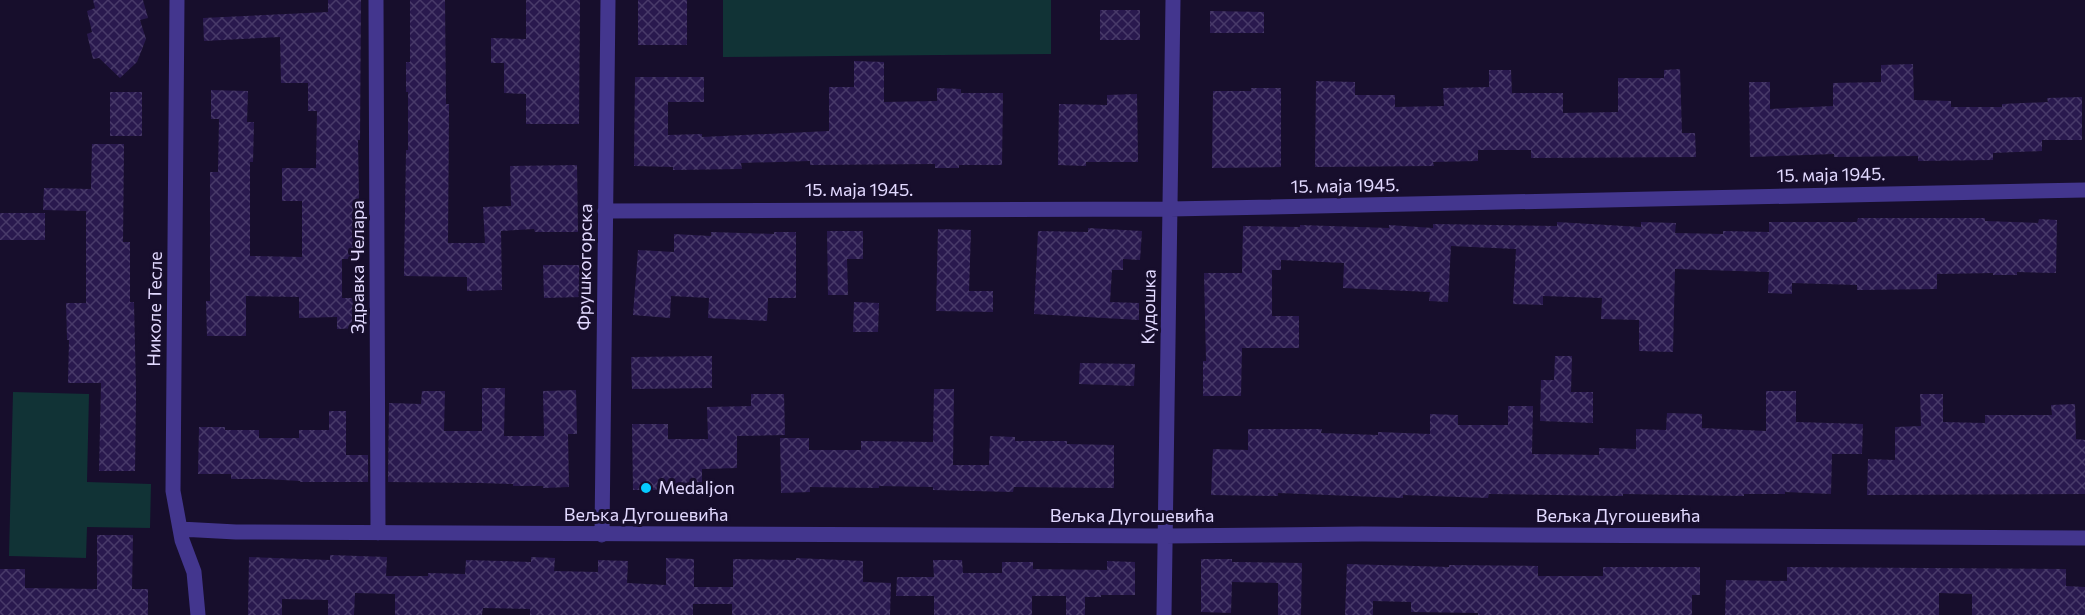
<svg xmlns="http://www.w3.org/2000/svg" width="2085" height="615" font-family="Commissioner,sans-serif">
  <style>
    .green { fill: #113336 }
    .building { fill: url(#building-cross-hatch) }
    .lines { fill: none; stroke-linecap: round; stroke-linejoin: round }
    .minor { stroke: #43368e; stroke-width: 15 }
    .poi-dot { fill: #05cbff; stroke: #170e2c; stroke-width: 2 }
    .labels { text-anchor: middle; stroke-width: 6; stroke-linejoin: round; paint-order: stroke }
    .street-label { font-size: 18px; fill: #e2d9ff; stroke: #170e2c }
    .poi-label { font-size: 18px; fill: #e2d9ff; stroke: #170e2c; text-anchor: start }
  </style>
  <defs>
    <pattern id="building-cross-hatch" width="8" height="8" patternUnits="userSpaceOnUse" patternTransform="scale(1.5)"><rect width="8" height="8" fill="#29194e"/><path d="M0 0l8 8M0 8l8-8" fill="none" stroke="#483a69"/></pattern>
  </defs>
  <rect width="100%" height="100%" fill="#170e2c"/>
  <path class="green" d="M723,0H1051V54L723,57Z
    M13,392L89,394L87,482L151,484L150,528L87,527L86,558L9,556Z"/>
  <path class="building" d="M93,0H143L148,18L140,20L146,39L137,62L120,78L99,58L93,59L87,34L92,32L87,11L95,8Z
    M328,0H361L360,140H358L360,259H342V298H359L360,328L337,329V317L299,318V297L246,296V336H207L206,301H210V172H218L219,119H211V90L248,91L247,122H254L253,162H250V256L302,257V201H282V168H316L317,111H308V83H281L280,37L204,41L203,18L328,12Z
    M410,0H445L446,104H449L448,243H485L483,207L511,206L510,166L577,165L578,232H535L534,229L501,231L502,290L467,291V277L404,276L406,150H408V92H406V62H410Z
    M526,0H580L579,124H526V94L504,93V63H491V38L526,39Z
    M638,0H687V45H638Z
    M1100,10H1140V40H1100Z
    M1210,11L1264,12V33H1210Z
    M854,61L884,62V102L937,101V88L961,89V93H1003L1002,165H959V168H935V164L810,165V161L741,163L742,169L673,170V167L634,166L635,77H704V102H668V135L702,134V137L829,131V87H854Z
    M1913,64L1914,100L1951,101V107H2002V104L2048,102L2047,98L2082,97V140H2042V151L1993,153V160L1918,161V156L1834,157V154L1750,157L1749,82H1770V109L1833,106V83L1881,82V65Z
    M1680,69L1682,133H1695L1696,157L1531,158V150H1478V161L1433,162L1434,166L1315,167L1316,81L1355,82V95H1395V107L1444,106L1443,88L1489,87V70H1511L1512,93H1563V113L1618,112V78H1664V70Z
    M1251,88H1281V167L1212,168L1213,91H1251Z
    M110,92H142V136H110Z
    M1137,94L1138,162H1086V166L1058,165L1059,104L1107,105V95Z
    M92,144H124L123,242H130V302H134L136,391L135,471H99L101,383H68L69,340H67L66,303H86V211L43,210L44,188L91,189Z
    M0,213H45V240H0Z
    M1858,218H1985V221L2038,223L2039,219L2057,220L2056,273L2017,272V275H1993V273L1937,274V289L1857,290V285L1792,283V294L1768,293L1769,272L1675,269L1673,352L1639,351V320L1601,319L1602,298L1543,296V305L1513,304L1516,249L1451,246L1448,302L1429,301L1430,292L1343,288L1344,263L1281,260V270H1272V316H1299V348H1242L1241,396H1203V361H1206L1204,273H1242L1243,226L1300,227V225L1389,228V225L1433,228V224L1557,226V222L1641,227V222L1676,223L1675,233L1723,234V231L1769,232V222H1857Z
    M1088,228L1142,231L1140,260L1123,259V270H1112L1110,302L1139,303V320L1034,314L1038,231L1088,232Z
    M938,229L971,230L969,291H993V312L936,311Z
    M827,231H863V259H847L848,295H828Z
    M711,232L774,234V232H796V298H768L767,321L708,318L709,298L671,296L670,318L633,315L638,250L674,252V234L711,236Z
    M543,265H581L582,297L544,298Z
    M854,302L879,303L878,332H853Z
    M712,356V388L632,389L631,357Z
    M1555,356H1572L1571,392H1593V423L1540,421L1541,380H1554Z
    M1080,363L1135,364L1134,386L1079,384Z
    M482,388H505L504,436H544L543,391L576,390L577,434H568L569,487L543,488V486H513V484L481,483L388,482L389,403L421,404L422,391H445L444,431H482Z
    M934,389H954L953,465H989L990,436L1015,437V441H1067V444L1114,445V488L1014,487L1013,492L933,490V487L879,486V488L810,487V492L781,493L780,438H809V450H861V441L933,442Z
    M1766,391H1796V422L1863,424L1862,454H1832L1831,494L1785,492V494H1744V496L1623,494V496L1489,494L1488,498L1403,495V498L1278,493V496L1211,495L1213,449L1248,450V429H1322L1321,433L1378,435V432L1430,434V414L1458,415V425H1508V406H1533L1532,454L1599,455V448L1636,449V429L1666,430L1667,413L1702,414V428L1766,431Z
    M751,394H784L785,435L737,436V468L702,469V486L669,487V490H633L632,424H668V439H708L707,407L751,406Z
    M1920,394H1943V422L1985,423V415H2052L2051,405L2075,404L2076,439L2085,440V494L1867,495L1868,459L1895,460V427L1921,426Z
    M329,411H346V455H368V482H300V481L266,479H231V474H198L199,427H225V430H259V438H299V430H329Z
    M97,535H133L132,589H148V615H0V569H25V588L97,589Z
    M330,555L387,557L386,576H428V573L465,574L466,560L531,562V557L555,558L554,571L598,572V560L628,561L627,583L666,585V558L694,559V587H733V559L796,560V558L863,561V582L891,583L890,615H732V604H693V615H530V609L483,608L482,615H395V594L355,593L354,615H328V600L282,599V615H248L249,557L330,560Z
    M1201,559H1232V562L1302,563L1301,615H1278V583L1232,582L1231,613L1201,612Z
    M933,560H962L963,573H1002V562H1033V569L1107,570V561L1135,562V595H1101V597H1085V615H1066V596H1032V615H934V596H896L897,577H934Z
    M1347,564L1449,567V565L1538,566V576H1603V567H1700V595H1692V615H1478V613L1411,612V602L1373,601V615H1345Z
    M1787,567L2066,569V586L2085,587V615H1972V594L1939,593V615H1725L1726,580L1787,581Z"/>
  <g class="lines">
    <path class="minor" d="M177,0L173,491L182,540L194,572L198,615
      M376,0L378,533
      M605,211L1170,209L2085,190
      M180,529L236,532L1164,536L1362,534L2085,538
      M602,535L608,0
      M1164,615L1173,0"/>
  </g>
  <circle class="poi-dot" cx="646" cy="488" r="6"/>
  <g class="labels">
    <g class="street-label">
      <text transform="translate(1831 175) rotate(-1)" y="6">15. маја 1945.</text>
      <text transform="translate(1345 186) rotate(-1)" y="6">15. маја 1945.</text>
      <text x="859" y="196">15. маја 1945.</text>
      <text transform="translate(358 267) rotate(-90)" y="6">Здравка Челара</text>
      <text transform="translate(585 267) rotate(-89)" y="6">Фрушкогорска</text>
      <text transform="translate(1149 307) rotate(-89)" y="6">Кудошка</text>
      <text transform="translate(155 309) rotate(-89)" y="6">Николе Тесле</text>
      <text x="646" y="521">Вељка Дугошевића</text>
      <text x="1132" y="522">Вељка Дугошевића</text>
      <text x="1618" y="522">Вељка Дугошевића</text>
    </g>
    <g class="poi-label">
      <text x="658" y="494">Medaljon</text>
    </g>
  </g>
</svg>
